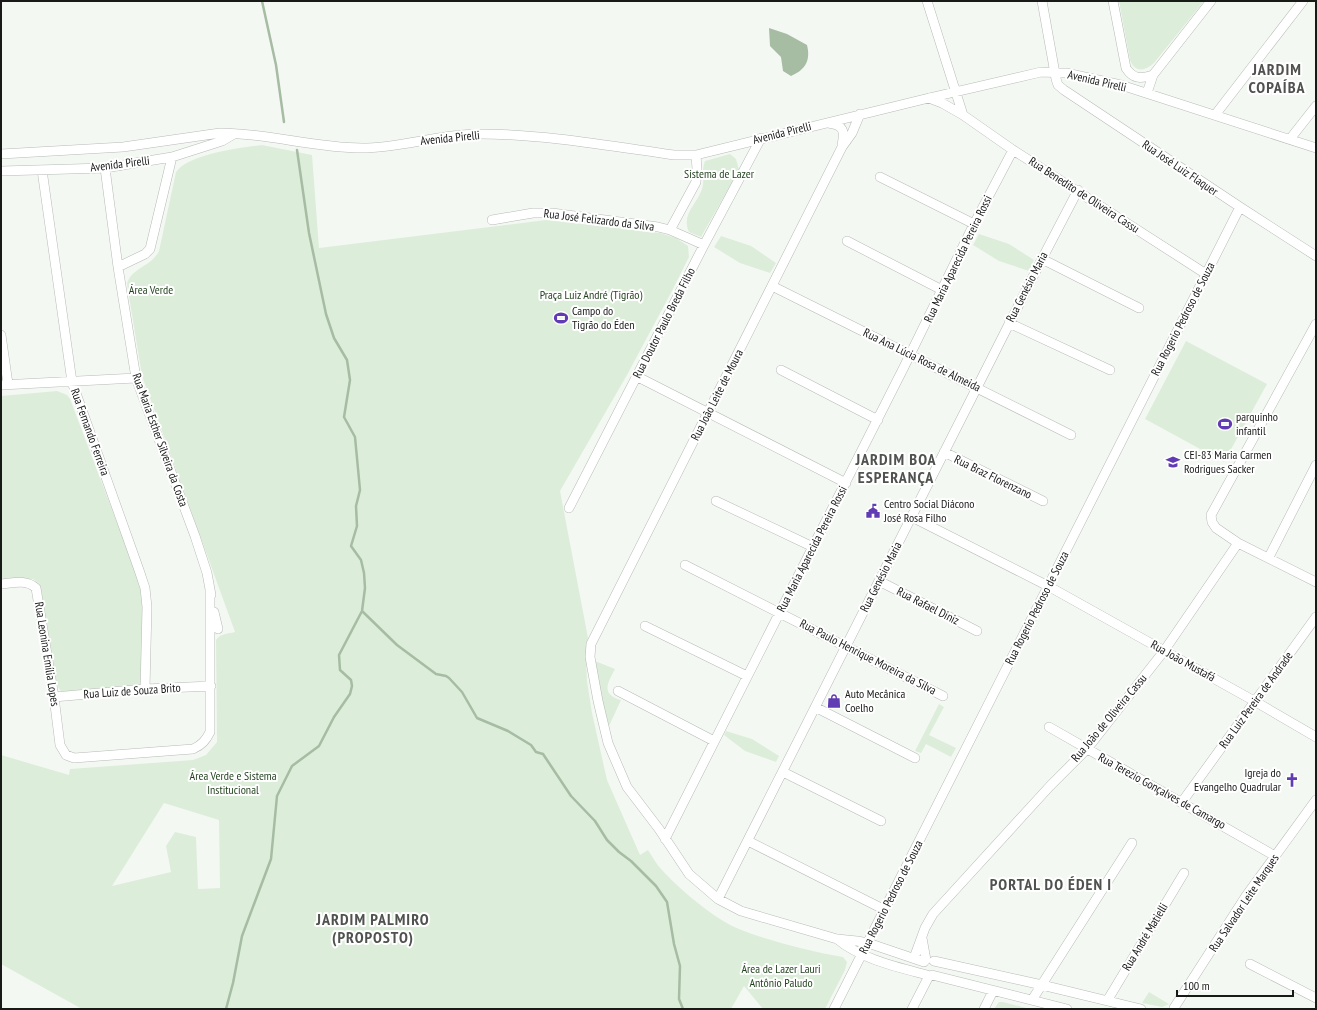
<svg xmlns="http://www.w3.org/2000/svg" width="1317" height="1010" font-family="'PT Sans Narrow',sans-serif">
  <style>
    .green { fill: #dceed9; fill-rule: evenodd }
    .water { fill: #a6bca3 }
    .lines { fill: none; stroke-linecap: round; stroke-linejoin: round }
    .stream { stroke: #a6bca3; stroke-width: 2.5 }
    .minor-casing { stroke: #b7bbb7; stroke-width: 10 }
    .minor { stroke: #fff; stroke-width: 9 }
    .labels { text-anchor: middle; stroke-width: 4; stroke-linejoin: round; paint-order: stroke }
    .street-label { font-size: 12px; fill: #181a18; stroke: #fff }
    .park-label { font-size: 12px; fill: #1f3f1b; stroke: #fff }
    .poi-label { font-size: 12px; fill: #181a18; stroke: #fff; text-anchor: start }
    .district-label { font-size: 16px; font-weight: bold; letter-spacing: 1px; fill: #4f524e; stroke: #fff }
  </style>
  <rect width="100%" height="100%" fill="#f4f8f3"/>
  <path class="green" d="M1119,1H1204L1154,63C1145,71 1135,73 1130,60Z
    M262,145L312,155L319,248L546,220L660,233L676,238L688,246L689,257L673,289L627,375L560,491L588,638L586,659L587,681L592,713L607,780L640,855L648,850C652,856 656,864 662,870C679,889 716,920 739,929C772,942 808,951 843,957L847,962L845,970L825,1009H763L744,986L731,1009H82L1,964V755L69,775L70,769L193,760L206,755L217,742L216,640C221,633 228,634 235,632L142,376L127,284C131,268 151,267 159,251L176,172C188,154 242,147 262,145ZM164,803L219,820L220,888L198,889L196,837L175,832L166,846L171,872L112,886Z
    M730,154L736,159L739,170L701,237L689,232C681,214 696,206 702,189C705,180 701,170 705,161Z
    M979,234L1009,244L1034,260L1029,271L999,261L973,245Z
    M721,236L751,246L776,263L770,273L740,263L714,247Z
    M1186,341L1267,384L1224,462L1145,419Z
    M57,391L67,395L70,399L141,586L142,594L143,679L140,685L63,692L60,690L57,685L40,584L33,579H29L1,580V396Z
    M595,661L615,669C607,684 601,694 621,700L609,726L602,700Z
    M939,704L944,707L929,735L956,748L951,757L926,744L921,753L915,751Z
    M726,731L752,739L779,756L776,762L745,751L724,735Z
    M1149,992L1169,1004L1162,1007L1142,1003Z
    M999,1002H1003L1030,1009H994Z"/>
  <path class="water" d="M769,28L787,34L807,45C811,61 805,70 791,76L783,71L781,57L770,46Z"/>
  <g class="lines">
    <path class="stream" d="M262,1L276,65L284,122
      M362,611L397,645L436,674L446,676L449,678L462,692L477,718L508,731L531,745L536,752L543,754L571,796L595,821L607,840L619,852L631,861L656,886L667,902L674,944L680,966L679,999L683,1009
      M226,1009L233,983L242,936L271,859L277,796L292,766L319,746L334,717L350,694L352,686L351,680L340,670L339,655L362,611L365,588L364,573L361,560L351,546L357,526L356,506L360,490L355,437L344,417L350,380L347,360L334,338L326,314L309,233L297,150"/>
    <defs>
      <path id="minor" d="M927,1L963,115
        M1042,1L1056,79L1058,85L1064,90L1240,207L1316,256
        M1113,1L1126,68C1133,79 1140,79 1153,75
        M1147,93L1153,75L1211,1
        M929,98L942,103L963,115L1013,150L1206,274
        M860,114L852,133L842,147L591,644L590,657L598,701L608,743L627,787L659,829L689,874L718,899L741,911L837,939L857,941L868,943L924,962
        M1215,115L1303,1
        M828,123C844,125 845,131 842,145
        M1290,139L1316,106
        M1,154L123,147L220,133C268,133 314,148 362,148C401,148 439,134 479,134C543,134 610,146 674,155H696L929,98L1041,72L1066,73L1121,85L1316,148
        M105,168L118,267L136,378L195,536L207,573L211,595
        M42,170L72,382L139,570L145,588L147,607L145,689
        M1,171L105,168L172,157L222,141L234,134
        M880,177L974,224
        M492,220L533,213H552L658,227L670,230L704,245
        M670,230L696,182L697,169L696,155
        M847,241L942,290
        M1042,259L1139,308
        M118,267L145,254L150,249L172,157
        M772,286L1071,435
        M1009,323L1110,370
        M1316,324L1211,515L1212,522L1216,528L1238,543L1316,582
        M1,335L8,384
        M781,370L878,420
        M636,376L846,483
        M1,385L136,378
        M944,452L1043,501
        M716,501L813,547
        M569,508L704,245L761,138
        M912,517L1048,586L1256,702L1316,737
        M1269,557L1316,465
        M685,565L943,696
        M879,581L977,631
        M1,584C13,583 26,579 36,588L54,697L60,745L66,755L74,758L193,749C202,745 206,740 210,732V590
        M214,612L218,629
        M645,626L747,676
        M618,691L714,741
        M54,697L145,689L211,686
        M815,707L915,758
        M1049,727L1275,856
        M783,772L881,821
        M1182,802L1316,617
        M665,839L904,367L974,224L1013,150
        M748,841L885,910
        M718,899L1042,259L1078,190
        M922,938L926,960
        M837,939C861,959 897,967 927,975
        M914,958L925,928L933,914L1050,786L1087,749L1164,651L1238,543
        M934,961L1042,985L1141,1009
        M1250,964L1316,998
        M932,975L1067,1009
        M1032,1000L1132,843
        M1107,1001L1184,873
        M1174,1008L1246,896L1316,800
        M834,1009L1240,207
        M912,1009L929,976
        M984,1009L993,991"/>
    </defs>
    <use href="#minor" class="minor-casing"/>
    <use href="#minor" class="minor"/>
  </g>
  <defs>
    <symbol id="stadium-bare" viewBox="-9 -9 18 18"><path d="M0-5a6.5 5 0 1 0 0 10a6.5 5 0 1 0 0-10ZM-3.5-1.8h7v3.6h-7Z" fill="#603bb3" stroke="#fff" stroke-width="2.5" paint-order="stroke"/></symbol>
    <symbol id="school-bare" viewBox="-9 -9 18 18"><path d="M0-5L7-2L0 1L-7-2ZM-4 1L0 2.5L4 1V4Q0 6-4 4Z" fill="#603bb3" stroke="#fff" stroke-width="2.5" paint-order="stroke"/></symbol>
    <symbol id="civic-bare" viewBox="-9 -9 18 18"><path d="M-.6-6.5H3V-4.5H.6V-3L4-1V1h2V6H-6V1h2V-1L-.6-3ZM-1.2 2.5V6h2.4V2.5Z" fill="#603bb3" stroke="#fff" stroke-width="2.5" paint-order="stroke"/></symbol>
    <symbol id="shop-bare" viewBox="-9 -9 18 18"><path d="M-5-2.5h2.3a2.7 3.5 0 0 1 5.4 0H5L5.5 6h-11ZM-1.5-2.5h3a1.5 2.3 0 0 0-3 0Z" fill="#603bb3" stroke="#fff" stroke-width="2.5" paint-order="stroke"/></symbol>
    <symbol id="church-bare" viewBox="-9 -9 18 18"><path d="M-1.2-6h2.4v3.5h3.3v2.4h-3.3V6h-2.4V-.1h-3.3v-2.4h3.3Z" fill="#603bb3" stroke="#fff" stroke-width="2.5" paint-order="stroke"/></symbol>
  </defs>
  <g fill-rule="evenodd">
    <use href="#stadium-bare" x="551" y="308" width="20" height="20"/>
    <use href="#stadium-bare" x="1215" y="414" width="20" height="20"/>
    <use href="#school-bare" x="1163" y="452" width="20" height="20"/>
    <use href="#civic-bare" x="863" y="501" width="20" height="20"/>
    <use href="#shop-bare" x="824" y="691" width="20" height="20"/>
    <use href="#church-bare" x="1282" y="770" width="20" height="20"/>
  </g>
  <g class="labels">
    <g class="street-label">
      <text transform="translate(1097 81) rotate(13)" y="4">Avenida Pirelli</text>
      <text transform="translate(782 133) rotate(-14)" y="4">Avenida Pirelli</text>
      <text transform="translate(450 138) rotate(-6)" y="4">Avenida Pirelli</text>
      <text transform="translate(120 164) rotate(-7)" y="4">Avenida Pirelli</text>
      <text transform="translate(1180 168) rotate(34)" y="4">Rua José Luiz Flaquer</text>
      <text transform="translate(1084 195) rotate(33)" y="4">Rua Benedito de Oliveira Cassu</text>
      <text transform="translate(599 220) rotate(7)" y="4">Rua José Felizardo da Silva</text>
      <text transform="translate(958 259) rotate(-64)" y="4">Rua Maria Aparecida Pereira Rossi</text>
      <text transform="translate(1027 287) rotate(-63)" y="4">Rua Genésio Maria</text>
      <text transform="translate(1183 319) rotate(-63)" y="4">Rua Rogerio Pedroso de Souza</text>
      <text transform="translate(664 323) rotate(-63)" y="4">Rua Doutor Paulo Breda Filho</text>
      <text transform="translate(922 360) rotate(26)" y="4">Rua Ana Lúcia Rosa de Almeida</text>
      <text transform="translate(717 395) rotate(-63)" y="4">Rua João Leite de Moura</text>
      <text transform="translate(90 432) rotate(70)" y="4">Rua Fernando Ferreira</text>
      <text transform="translate(160 440) rotate(70)" y="4">Rua Maria Esther Silveira da Costa</text>
      <text transform="translate(993 477) rotate(26)" y="4">Rua Braz Florenzano</text>
      <text transform="translate(812 549) rotate(-63)" y="4">Rua Maria Aparecida Pereira Rossi</text>
      <text transform="translate(881 577) rotate(-63)" y="4">Rua Genésio Maria</text>
      <text transform="translate(928 606) rotate(27)" y="4">Rua Rafael Diniz</text>
      <text transform="translate(1037 608) rotate(-63)" y="4">Rua Rogerio Pedroso de Souza</text>
      <text transform="translate(47 654) rotate(81)" y="4">Rua Leonina Emília Lopes</text>
      <text transform="translate(868 657) rotate(27)" y="4">Rua Paulo Henrique Moreira da Silva</text>
      <text transform="translate(1183 661) rotate(29)" y="4">Rua João Mustafá</text>
      <text transform="translate(132 691) rotate(-4)" y="4">Rua Luiz de Souza Brito</text>
      <text transform="translate(1256 700) rotate(-54)" y="4">Rua Luiz Pereira de Andrade</text>
      <text transform="translate(1109 718) rotate(-50)" y="4">Rua João de Oliveira Cassu</text>
      <text transform="translate(1162 791) rotate(29)" y="4">Rua Terezio Gonçalves de Camargo</text>
      <text transform="translate(891 897) rotate(-63)" y="4">Rua Rogerio Pedroso de Souza</text>
      <text transform="translate(1244 903) rotate(-56)" y="4">Rua Salvador Leite Marques</text>
      <text transform="translate(1145 937) rotate(-59)" y="4">Rua André Matielli</text>
    </g>
    <g class="park-label">
      <text x="719" y="178">Sistema de Lazer</text>
      <text x="151" y="294">Área Verde</text>
      <text x="591" y="299">Praça Luiz André (Tigrão)</text>
      <text x="233" y="780">Área Verde e Sistema<tspan x="233" dy="14">Institucional</tspan></text>
      <text x="781" y="973">Área de Lazer Lauri<tspan x="781" dy="14">Antônio Paludo</tspan></text>
    </g>
    <g class="poi-label">
      <text x="572" y="315">Campo do<tspan x="572" dy="14">Tigrão do Éden</tspan></text>
      <text x="1236" y="421">parquinho<tspan x="1236" dy="14">infantil</tspan></text>
      <text x="1184" y="459">CEI-83 Maria Carmen<tspan x="1184" dy="14">Rodrigues Sacker</tspan></text>
      <text x="884" y="508">Centro Social Diácono<tspan x="884" dy="14">José Rosa Filho</tspan></text>
      <text x="845" y="698">Auto Mecânica<tspan x="845" dy="14">Coelho</tspan></text>
      <text x="1281" y="777" text-anchor="end">Igreja do<tspan x="1281" dy="14">Evangelho Quadrular</tspan></text>
    </g>
    <g class="district-label">
      <text x="1277" y="75">JARDIM<tspan x="1277" dy="18">COPAÍBA</tspan></text>
      <text x="896" y="465">JARDIM BOA<tspan x="896" dy="18">ESPERANÇA</tspan></text>
      <text x="1051" y="890">PORTAL DO ÉDEN I</text>
      <text x="373" y="925">JARDIM PALMIRO<tspan x="373" dy="18">(PROPOSTO)</tspan></text>
    </g>
  </g>
  <rect width="1317" height="1010" fill="none" stroke="#181a18" stroke-width="4"/>
  <path d="M1177 990v6h116v-6" fill="none" stroke="#181a18" stroke-width="2"/>
  <text x="1183" y="990" font-size="12" fill="#181a18" stroke="#ffffff" stroke-width="3" paint-order="stroke">100 m</text>
</svg>
